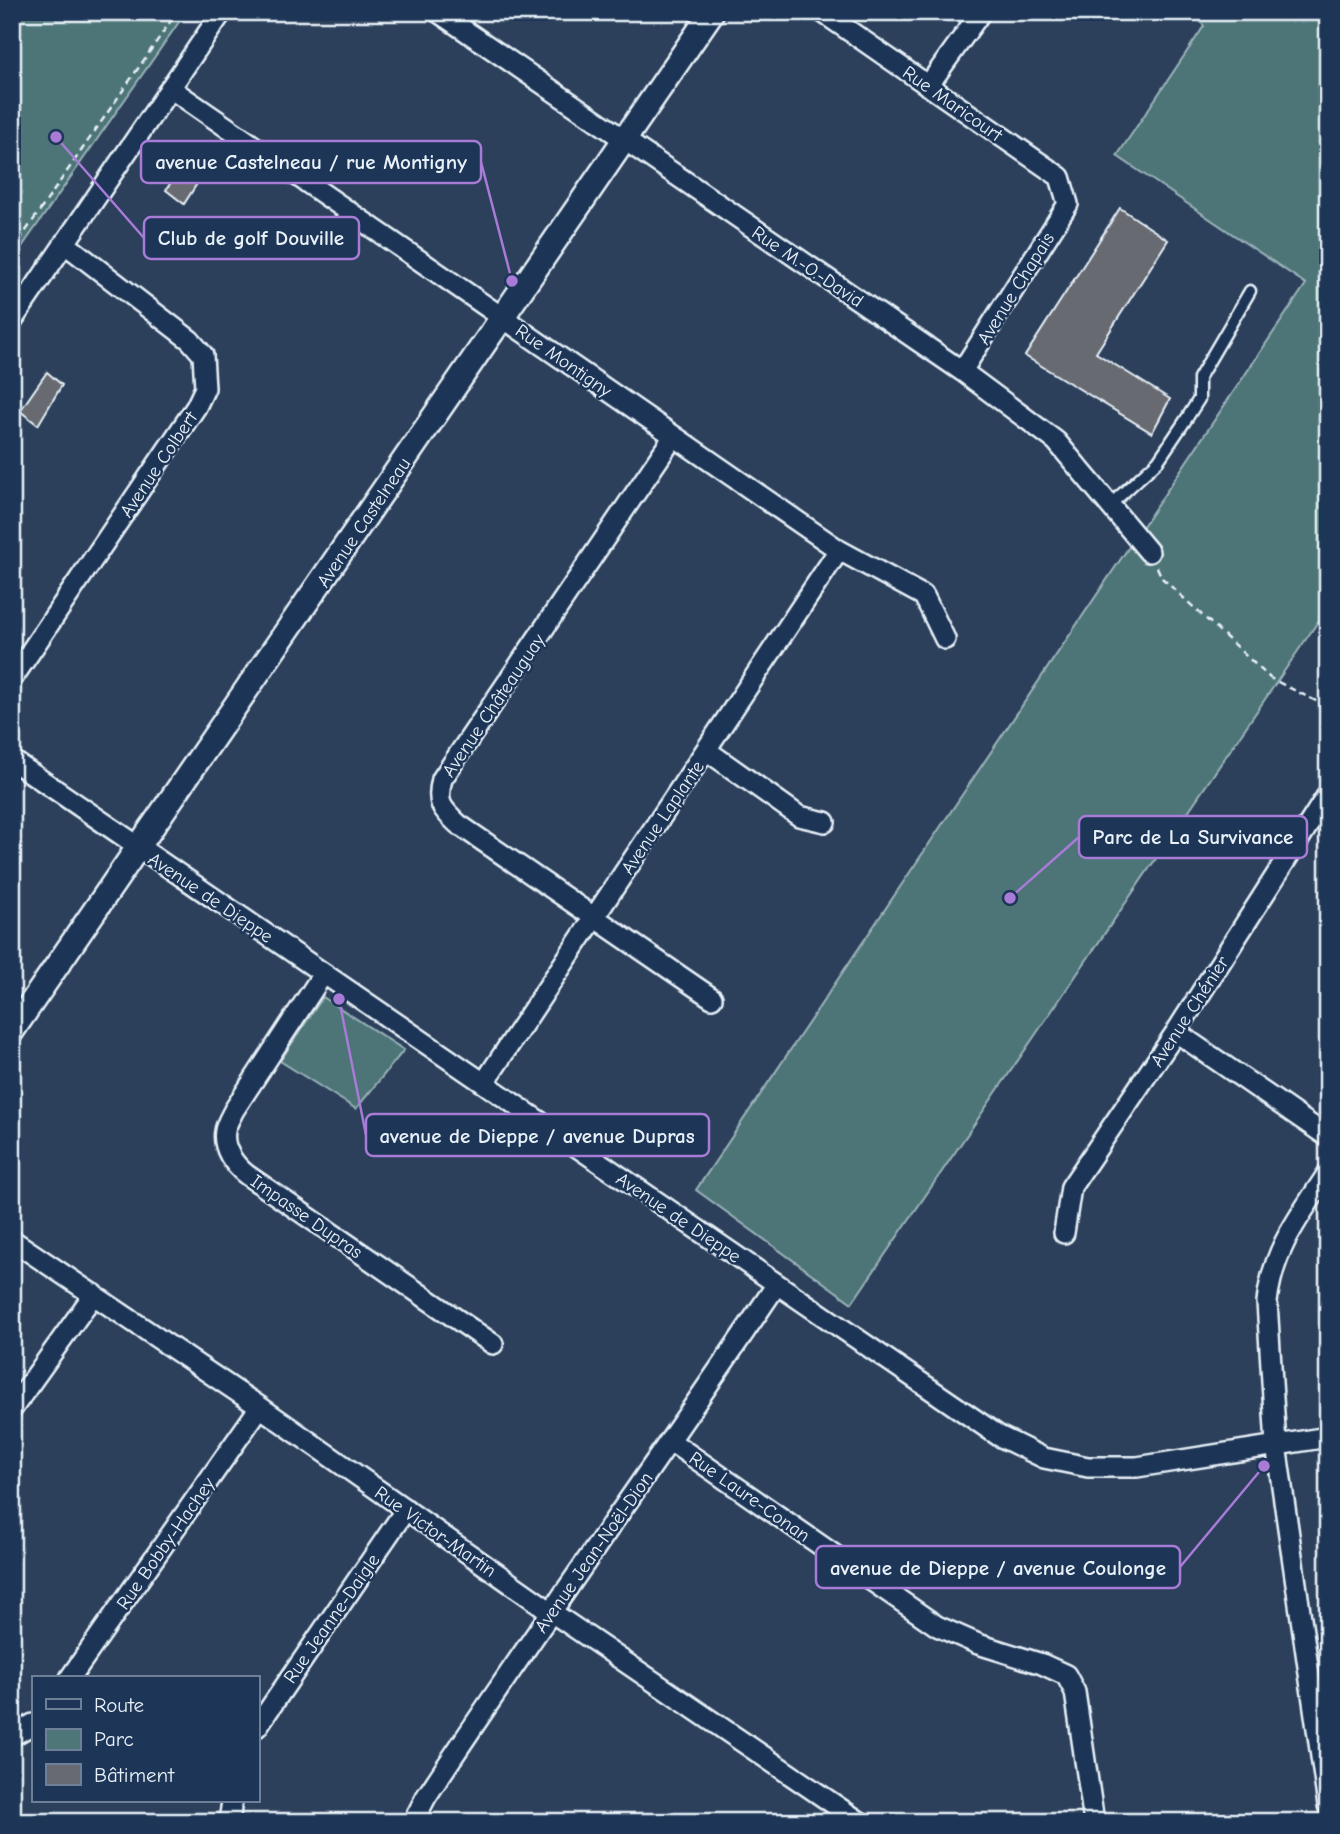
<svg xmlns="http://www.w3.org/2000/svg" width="1340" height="1834" font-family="'Comic Neue',sans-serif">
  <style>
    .green { fill: #4e7578; stroke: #9bb3b8; stroke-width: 2 }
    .building { fill: #676b71; stroke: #e8f1f8; stroke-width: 2 }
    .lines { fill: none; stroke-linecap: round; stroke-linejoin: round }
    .service-casing { stroke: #e8f1f8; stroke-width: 15 }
    .minor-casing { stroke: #e8f1f8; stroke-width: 24 }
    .tertiary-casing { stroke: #e8f1f8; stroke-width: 28 }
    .path { stroke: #e8f1f8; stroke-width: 2.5; stroke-dasharray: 7 5; stroke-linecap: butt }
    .service { stroke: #1d3557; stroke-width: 10 }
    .minor { stroke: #1d3557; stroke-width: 19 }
    .tertiary { stroke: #1d3557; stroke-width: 23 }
    .labels { text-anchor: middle; stroke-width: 5; stroke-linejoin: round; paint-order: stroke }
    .street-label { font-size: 19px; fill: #e8f1f8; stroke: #1d3557 }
    .leader { fill: none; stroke: #a77bd6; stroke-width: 2.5 }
    .callout-dot { fill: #a77bd6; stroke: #1d3557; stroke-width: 2.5 }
    .callout { fill: #1d3557; stroke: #a77bd6; stroke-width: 2.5 }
    .callout-label { font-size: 21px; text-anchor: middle; font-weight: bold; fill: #e8f1f8 }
  </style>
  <rect width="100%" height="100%" fill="#2c405c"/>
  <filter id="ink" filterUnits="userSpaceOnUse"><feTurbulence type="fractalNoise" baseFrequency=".0143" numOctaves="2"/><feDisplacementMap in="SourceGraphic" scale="14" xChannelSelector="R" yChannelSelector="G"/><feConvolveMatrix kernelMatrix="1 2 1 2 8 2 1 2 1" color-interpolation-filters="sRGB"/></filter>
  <g filter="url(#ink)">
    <path class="green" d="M12,12H186L12,261Z
      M1193,12H1328V607L852,1303L696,1190L1306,284L1117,156L1204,26Z
      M323,997L404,1050L356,1109L280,1061Z"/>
    <path class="building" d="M191,151L209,165L184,204L166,190Z
      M1120,208L1168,240L1096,353L1170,399L1152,433L1025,356Z
      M47,372L62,385L38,425L20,411Z"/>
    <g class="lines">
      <defs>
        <path id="service" d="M1110,505L1158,461L1185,421L1199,399V378L1250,291"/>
        <path id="minor" d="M438,12L962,371L1056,441L1149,552
          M822,12L1060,177L1068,204L962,371
          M928,86L981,12
          M170,88L839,550L924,596L945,639
          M12,321L222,12
          M674,436L442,779C436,803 441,808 458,824L712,998
          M12,679L196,407L205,388L203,355L190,340L64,243
          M706,750L799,816L825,822
          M12,760L999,1436L1044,1458L1088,1467H1137L1328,1437
          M323,974L234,1110C231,1116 226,1124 225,1131C222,1148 234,1165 247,1175L493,1344
          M1176,1032L1328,1137
          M484,1083L839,550
          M1328,1173C1299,1217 1273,1249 1267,1302L1276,1445L1328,1805
          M1064,1233L1071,1187L1176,1032L1328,794
          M12,1240L260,1407L550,1611L860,1822
          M12,1409L94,1294
          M670,1441L937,1626L978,1644L1042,1664L1066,1675L1075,1692L1094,1822
          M70,1678L260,1407
          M257,1727L406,1509
          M12,1736L33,1724
          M229,1822L232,1801
          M413,1822L426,1797C540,1624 661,1456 777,1284"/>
        <path id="tertiary" d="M12,1031L712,12"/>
      </defs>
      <use href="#service" class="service-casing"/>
      <use href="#minor" class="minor-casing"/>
      <use href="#tertiary" class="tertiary-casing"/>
      <path class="path" d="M12,251L177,12
        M1157,567L1162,578L1270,678L1328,707"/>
      <use href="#service" class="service"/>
      <use href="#minor" class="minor"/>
      <use href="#tertiary" class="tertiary"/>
    </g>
  </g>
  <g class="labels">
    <g class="street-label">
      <text transform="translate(953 103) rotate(35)" y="7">Rue Maricourt</text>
      <text transform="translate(808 266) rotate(34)" y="7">Rue M.-O.-David</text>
      <text transform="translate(1015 288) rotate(-58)" y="7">Avenue Chapais</text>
      <text transform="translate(564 360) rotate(35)" y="7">Rue Montigny</text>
      <text transform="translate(158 464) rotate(-56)" y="7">Avenue Colbert</text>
      <text transform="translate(363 522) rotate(-56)" y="7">Avenue Castelneau</text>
      <text transform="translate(493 705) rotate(-56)" y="7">Avenue Châteauguay</text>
      <text transform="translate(662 817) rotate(-56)" y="7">Avenue Laplante</text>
      <text transform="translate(211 897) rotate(34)" y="7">Avenue de Dieppe</text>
      <text transform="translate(1189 1011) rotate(-57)" y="7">Avenue Chénier</text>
      <text transform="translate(307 1216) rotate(35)" y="7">Impasse Dupras</text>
      <text transform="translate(679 1217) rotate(34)" y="7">Avenue de Dieppe</text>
      <text transform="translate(750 1496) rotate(35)" y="7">Rue Laure-Conan</text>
      <text transform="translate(436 1531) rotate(35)" y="7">Rue Victor-Martin</text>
      <text transform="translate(165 1543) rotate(-55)" y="7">Rue Bobby-Hachey</text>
      <text transform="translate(593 1552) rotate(-55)" y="7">Avenue Jean-Noël-Dion</text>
      <text transform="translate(331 1618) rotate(-55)" y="7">Rue Jeanne-Daigle</text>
    </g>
  </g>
  <path class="leader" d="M512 281L481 162M56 137L144 238M1010 898L1079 837M339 999L366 1135M1264 1466L1180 1567"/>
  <g class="callout-dot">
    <circle cx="512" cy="281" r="7"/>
    <circle cx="56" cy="137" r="7"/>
    <circle cx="1010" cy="898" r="7"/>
    <circle cx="339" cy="999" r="7"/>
    <circle cx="1264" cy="1466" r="7"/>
  </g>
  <g class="callout">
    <rect x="141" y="141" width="340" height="42" rx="7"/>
    <rect x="144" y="217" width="215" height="42" rx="7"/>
    <rect x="1079" y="816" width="228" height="42" rx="7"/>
    <rect x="366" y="1114" width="343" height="42" rx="7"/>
    <rect x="816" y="1546" width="364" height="42" rx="7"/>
  </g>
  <g class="callout-label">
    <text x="311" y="169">avenue Castelneau / rue Montigny</text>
    <text x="251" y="245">Club de golf Douville</text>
    <text x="1193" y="844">Parc de La Survivance</text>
    <text x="537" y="1143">avenue de Dieppe / avenue Dupras</text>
    <text x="998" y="1575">avenue de Dieppe / avenue Coulonge</text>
  </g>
  <rect width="1340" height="1834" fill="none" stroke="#1d3557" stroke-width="42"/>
  <rect x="21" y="21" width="1298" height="1792" fill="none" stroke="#e8f1f8" stroke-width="2.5" filter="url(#ink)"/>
  <rect x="32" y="1676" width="228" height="126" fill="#1d3557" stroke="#6e8097" stroke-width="2"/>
  <rect x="46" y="1699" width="35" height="10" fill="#1d3557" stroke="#6e8097" stroke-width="2"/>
  <text x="94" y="1712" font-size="21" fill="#e8f1f8">Route</text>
  <rect x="46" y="1729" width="35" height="21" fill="#4e7578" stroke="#6e8097" stroke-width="2"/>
  <text x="94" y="1746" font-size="21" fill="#e8f1f8">Parc</text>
  <rect x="46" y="1764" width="35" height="21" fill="#676b71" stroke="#6e8097" stroke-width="2"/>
  <text x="94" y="1782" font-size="21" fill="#e8f1f8">Bâtiment</text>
</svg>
